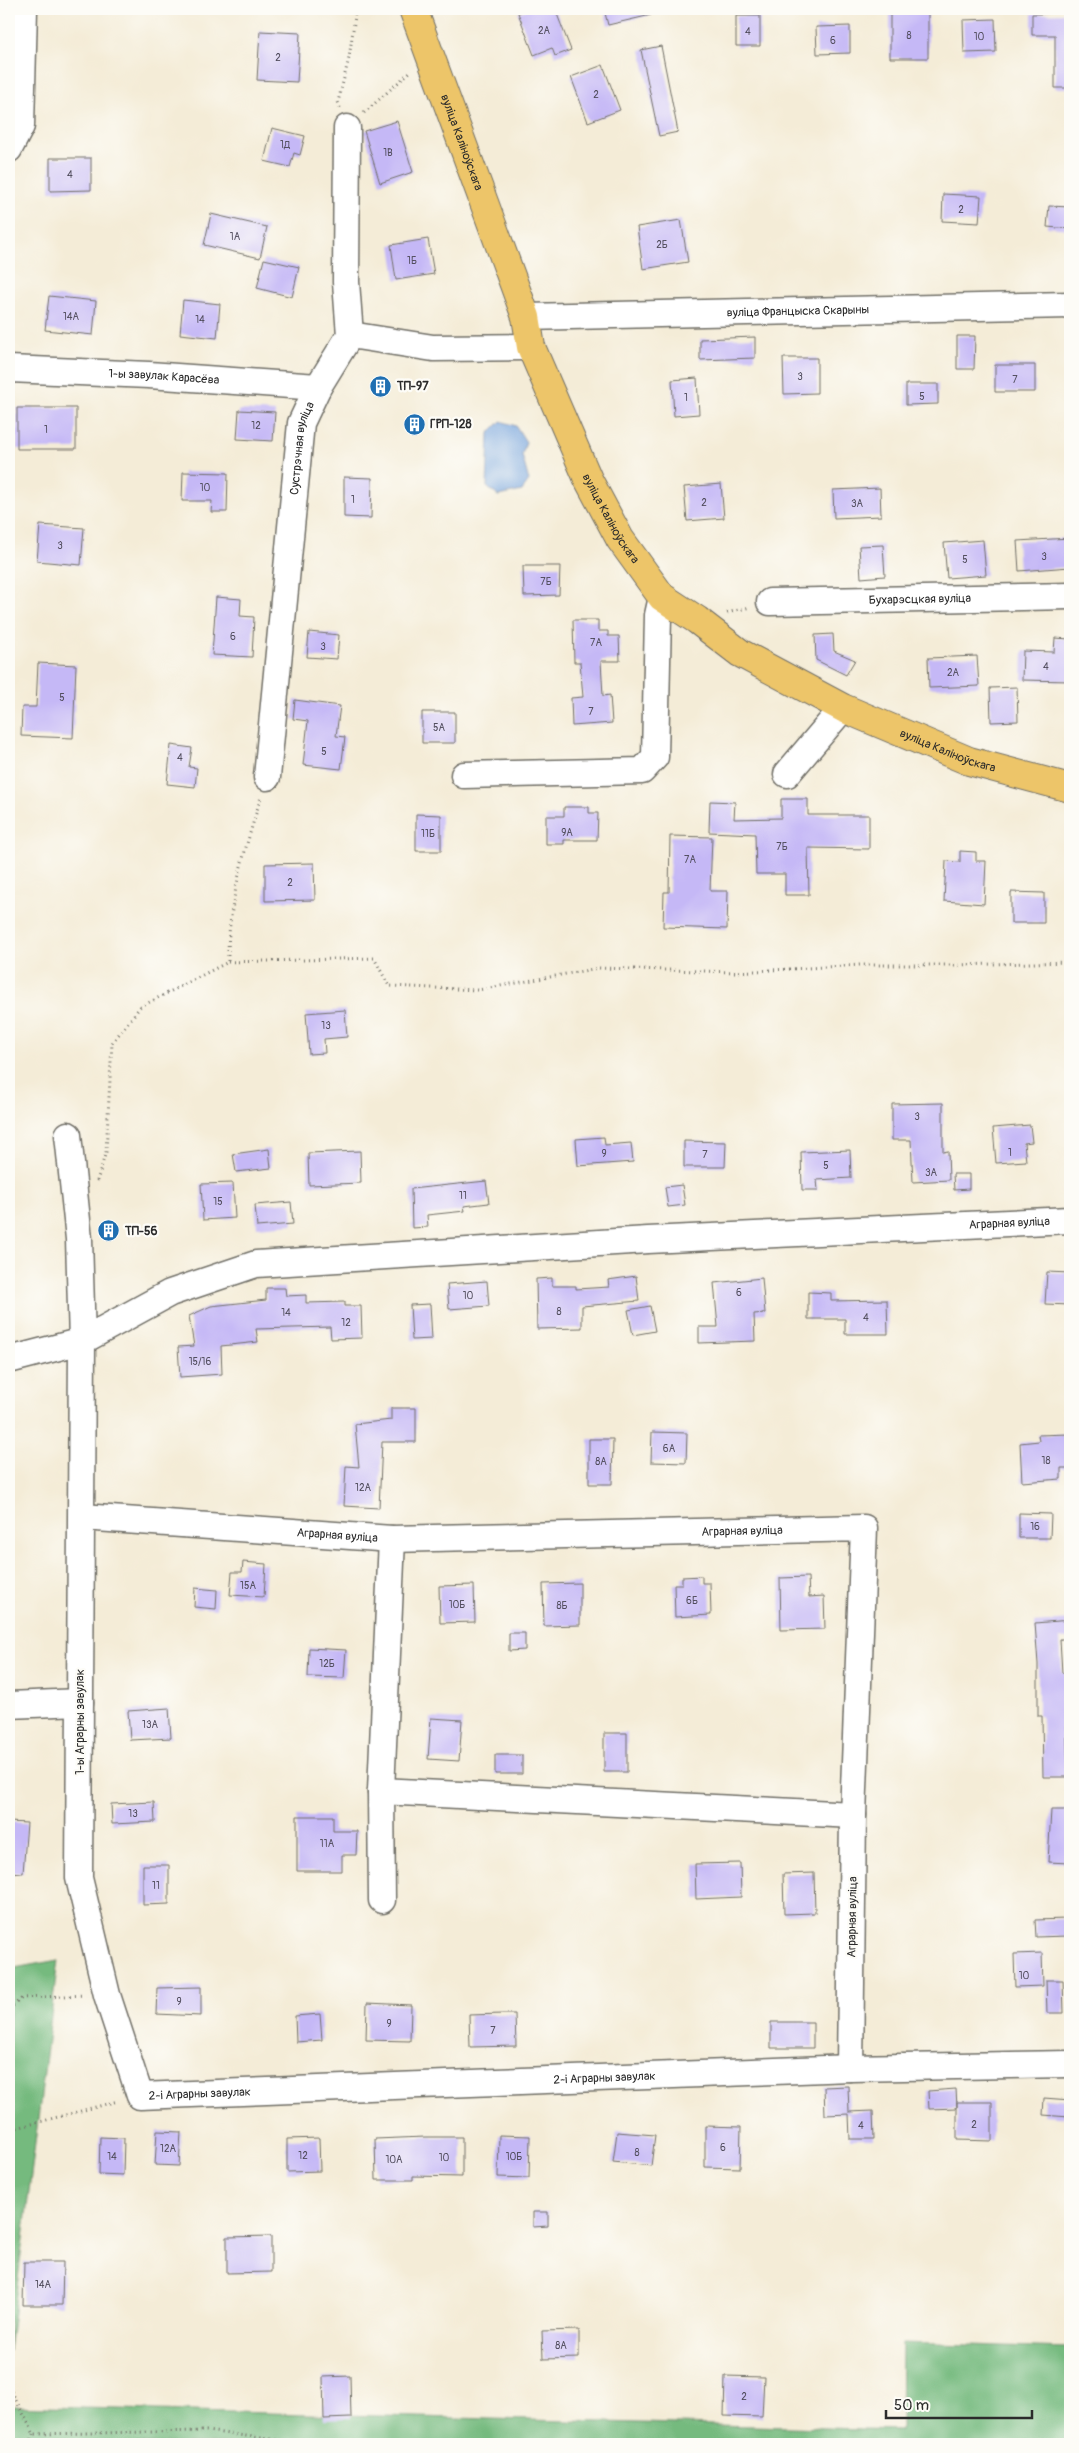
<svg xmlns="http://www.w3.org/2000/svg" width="1079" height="2453" font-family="Pangolin,sans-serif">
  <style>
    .forest { fill: #74ba7e; stroke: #507254 }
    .water { fill: #71a0db; stroke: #4e6683 }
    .building { fill: #c5b8f6 }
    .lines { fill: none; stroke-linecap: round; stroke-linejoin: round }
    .minor-casing { stroke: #716f67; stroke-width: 29 }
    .major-casing { stroke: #716f67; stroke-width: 30 }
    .path { stroke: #716f67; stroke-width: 3; stroke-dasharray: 1 4; stroke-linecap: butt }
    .minor { stroke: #fff; stroke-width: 26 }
    .major { stroke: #edc569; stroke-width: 28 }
    .labels { text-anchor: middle; stroke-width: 4.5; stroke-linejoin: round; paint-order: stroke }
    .number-label { font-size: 10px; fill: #524e5e }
    .street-label { font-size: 12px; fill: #2b2b2b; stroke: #fdfcf7 }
    .poi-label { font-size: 12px; font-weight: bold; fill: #2b2b2b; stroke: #fdfcf7; text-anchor: start }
  </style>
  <rect width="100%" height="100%" fill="#fdfcf7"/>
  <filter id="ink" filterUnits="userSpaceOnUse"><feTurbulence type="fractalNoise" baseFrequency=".02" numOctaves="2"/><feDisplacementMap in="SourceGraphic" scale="10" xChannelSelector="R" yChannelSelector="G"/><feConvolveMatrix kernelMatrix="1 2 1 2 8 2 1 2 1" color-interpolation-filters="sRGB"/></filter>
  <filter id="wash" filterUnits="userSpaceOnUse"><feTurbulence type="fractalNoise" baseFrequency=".0096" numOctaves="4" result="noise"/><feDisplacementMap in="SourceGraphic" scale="20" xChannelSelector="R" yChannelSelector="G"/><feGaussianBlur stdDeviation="1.12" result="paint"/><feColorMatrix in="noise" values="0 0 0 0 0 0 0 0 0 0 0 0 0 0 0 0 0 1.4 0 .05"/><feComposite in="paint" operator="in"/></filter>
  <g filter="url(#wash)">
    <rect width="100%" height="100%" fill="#f4ecd7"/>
    <path class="forest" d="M58,1960L9,2351V1969Z
      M902,2343L1070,2348V2444H9V2406L901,2430Z"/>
    <path class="water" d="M501,421L516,426L526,442L522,455L529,481L522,491L498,496L487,487L489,433Z"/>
    <g id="blocks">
      <path class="building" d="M528,9H555L571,50L555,56L552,48L534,55L518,13Z
        M604,9H650L651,15L608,25Z
        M890,13H928V58H890Z
        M1070,13V88H1055V35H1032V14Z
        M736,16H760V46H736Z
        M995,19L996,52L964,53L963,20Z
        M850,26V53L817,54L816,27Z
        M260,31L300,33L297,82L257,80Z
        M661,46L678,132L659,136L641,50Z
        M603,65L620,110L588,122L571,77Z
        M397,121L413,172L380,183L364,131Z
        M272,128L305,136L300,155L294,153L290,167L264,161Z
        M50,158H91V190L50,191Z
        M943,194L981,196L979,223L942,221Z
        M1049,206L1070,207V229L1047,227Z
        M211,214L267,227L260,258L204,245Z
        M681,220L688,262L643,269L637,227Z
        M428,239L434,274L396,280L391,245Z
        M264,259L299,267L292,297L257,288Z
        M49,296L96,301L93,335L45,330Z
        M183,300L220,304L217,338L180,334Z
        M957,336H975L974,369H957Z
        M755,337V358L700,360V339Z
        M783,358H817V393L784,394Z
        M995,365H1035V392H995Z
        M697,378L699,414L674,416L672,380Z
        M906,384H938V404L906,405Z
        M17,408H76V449H17Z
        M239,410L275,412L273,441L237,439Z
        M183,472L228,473L227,512H211L212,501H182Z
        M344,477L372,478L371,518L344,517Z
        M721,484L724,518L687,521L684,487Z
        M880,488L881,516L834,518L833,490Z
        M40,525L84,528L81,565L37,561Z
        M1070,538V567L1019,571L1017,541Z
        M983,540L986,575L947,578L944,543Z
        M883,545L885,576L861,578L859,546Z
        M523,566H560L559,595L524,596Z
        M216,597L241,599L240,616L254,617L252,657L212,655Z
        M573,620H598V631H608V636H619L620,661H601L603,696L610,695L612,723L572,726L571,698L583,697L580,662H574Z
        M309,632L339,635L337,659L307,657Z
        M833,634L834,651L855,660L846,675L816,660L815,635Z
        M1055,638L1070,639V681L1022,680L1023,651L1054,652Z
        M977,656L979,686L929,688L928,658Z
        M38,663L76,665L73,738L21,736L22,707H36Z
        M1017,687L1018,721L991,722L990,688Z
        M295,700L340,706L336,736L345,737L341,769L303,765L308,721L293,719Z
        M422,712H455V743H422Z
        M171,745L192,748L189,767L197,768L195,787L167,784Z
        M781,799H808V815H869V849L808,848L809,895H785V874H756L755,834L709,832L710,801L735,802L734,819L781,818Z
        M564,807H589V813H598L597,840H564V844H546V816H564Z
        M416,814L441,815V851H416Z
        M670,836L712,837L710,891H728L727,929L663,927L664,892H669Z
        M960,851L976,852V861H986L984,904L944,901L946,861L960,862Z
        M314,863L315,900L265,901V864Z
        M1011,892L1044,893V923H1011Z
        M345,1010L347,1037L324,1039L325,1053L309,1054L306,1013Z
        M943,1103V1152L948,1151L949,1180L913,1182L911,1140H892V1104Z
        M1030,1125L1032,1142L1024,1143L1026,1161L996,1163L993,1128Z
        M604,1137L605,1145L631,1143L633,1162L578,1166L576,1139Z
        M684,1141L726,1142L725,1167H684Z
        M269,1149L271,1168L236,1172L233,1154Z
        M850,1150L851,1178L817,1180L818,1190H802L801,1152Z
        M360,1151L361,1183L309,1185L308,1153Z
        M953,1174H969V1189L954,1190Z
        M486,1181L489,1203L464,1206L465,1211L427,1215L428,1227L412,1228L411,1189Z
        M233,1183L235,1218L203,1220L201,1184Z
        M682,1185L685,1205L668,1207L665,1187Z
        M291,1202L293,1224L257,1227L255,1205Z
        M1047,1272L1070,1273V1305L1045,1304Z
        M636,1276L639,1301L582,1306V1328L537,1329L536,1279L552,1278V1286H576V1289L609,1287L608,1280Z
        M762,1278L765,1313L754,1314L755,1341L699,1343V1327H718L714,1283Z
        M487,1281L489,1306L449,1309L447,1284Z
        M266,1288H285L286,1296L306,1295V1303L345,1302V1306H361L362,1338L331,1339L330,1327L256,1329L258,1342L221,1346L222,1374L180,1377L178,1347L194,1346L189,1316L211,1306L266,1300Z
        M808,1292L831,1293V1301L887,1300L888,1334H845V1319H808Z
        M430,1304L432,1339L412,1340L410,1305Z
        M650,1306L655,1331L633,1335L628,1310Z
        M391,1408H416V1442H382L379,1508L344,1506L346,1466L359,1467L355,1424L391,1420Z
        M652,1432L687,1433L686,1463L651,1462Z
        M1069,1434L1070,1468H1061V1479L1022,1482L1020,1443L1039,1441L1038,1435Z
        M589,1439H613L612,1484H589Z
        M1019,1513L1051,1514L1050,1538H1019Z
        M243,1562L266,1564L264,1597L230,1595L232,1572H242Z
        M702,1576V1583H710L711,1615L675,1617L674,1584H682V1577Z
        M808,1577L809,1597L824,1596L825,1629L781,1630L780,1578Z
        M580,1583V1625L544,1626L543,1584Z
        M474,1585L475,1622L440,1623L439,1586Z
        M195,1588L217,1590L216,1609L194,1607Z
        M1070,1620V1639H1060L1062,1673H1070V1716H1066L1068,1777H1043L1042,1716H1038V1664L1035,1623Z
        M509,1633H525V1650L509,1651Z
        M309,1648L346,1650L344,1678L308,1677Z
        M169,1708L171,1738L130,1740L128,1711Z
        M431,1718L462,1720L459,1761L428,1759Z
        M604,1733H627V1772H604Z
        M495,1755H522V1774H495Z
        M154,1802L155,1822L112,1824L111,1804Z
        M1051,1810H1070L1069,1863L1048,1862Z
        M297,1816H333V1831H357L356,1855H342V1871H297Z
        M9,1822L27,1823L23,1873L9,1872Z
        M740,1863L741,1897L696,1899L695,1864Z
        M143,1865H169V1904L143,1905Z
        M814,1873L815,1913L784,1914L783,1874Z
        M1066,1919L1067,1936L1036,1937L1035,1920Z
        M1042,1953L1043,1986L1015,1987L1014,1954Z
        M1046,1980H1063L1064,2013H1047Z
        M201,1987V2016L156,2014L157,1988Z
        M367,2003L411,2005L410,2041L366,2040Z
        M320,2014L322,2040L296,2042L295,2016Z
        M503,2014H515L516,2046L470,2047L469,2015Z
        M771,2022H813V2048H771Z
        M848,2086L849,2112L873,2111L874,2139H850L849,2114L825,2115L824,2087Z
        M956,2089L957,2108L929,2109L928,2091Z
        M1044,2098L1070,2100L1069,2117L1043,2115Z
        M957,2102H992V2141L957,2140Z
        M705,2126L741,2127L740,2168L705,2167Z
        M157,2131L181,2132L179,2166L155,2165Z
        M617,2132L655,2135L651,2166L613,2162Z
        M499,2135L530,2136L529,2178L498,2177Z
        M100,2137L124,2138L123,2175L99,2174Z
        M425,2137H462V2177L413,2176V2180H376L375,2139Z
        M319,2138L320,2171L287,2172V2139Z
        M533,2212H548V2226L533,2227Z
        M271,2236V2272L227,2273V2237Z
        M24,2262H63L62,2305H23Z
        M579,2330V2358L543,2359L542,2331Z
        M350,2376L351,2418L324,2419L323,2377Z
        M725,2376L764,2377L762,2417L724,2416Z"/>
    </g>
  </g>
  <g filter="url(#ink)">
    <use href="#blocks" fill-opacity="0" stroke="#716f67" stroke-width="1"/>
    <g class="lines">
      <defs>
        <g id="minor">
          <path d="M9,149L21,126L24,9"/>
          <path id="s1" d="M526,317L1070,305"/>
          <path d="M350,335L433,348L531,347"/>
          <path id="s2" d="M9,369L149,375L318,387"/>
          <path id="s3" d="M770,602L1070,596"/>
          <path d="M787,774L843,708"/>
          <path d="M464,775L642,771L655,757L658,615L662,597"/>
          <path id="s4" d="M267,777L301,423L318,387L350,335L346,282L347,128"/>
          <path id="s5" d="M68,1135L79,1239L82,1341L79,1878L107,1995L140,2096L850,2068L1070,2064"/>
          <path id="s6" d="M9,1360L82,1341L170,1293L256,1264L648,1240L1070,1220"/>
          <path id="s7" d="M82,1517L392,1539L864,1528L853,1815L850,2068"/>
          <path d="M9,1705L80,1702"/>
          <path d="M381,1791L853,1815"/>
          <path d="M382,1900L381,1791L392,1539"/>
        </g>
        <g id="major">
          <path id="s8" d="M413,9L526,317L531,347L588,479L620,539L662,597L697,620L740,653L843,708L969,761L1070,788"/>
        </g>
      </defs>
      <use href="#minor" class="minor-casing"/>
      <use href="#major" class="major-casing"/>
      <path class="path" d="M340,108L338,102L349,58L356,9
        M364,113L411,71
        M727,613L750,607
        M228,962L374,958L389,986L478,990L599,968L736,972L861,965H956L1070,962
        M97,1181L106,1152L112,1043L140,1007L228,962C227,907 245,849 261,797
        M9,2009L22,1998L84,1995
        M9,2144L13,2129L118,2101
        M9,2387L34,2434L206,2431L309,2444
        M30,2444L34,2434"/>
      <use href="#minor" class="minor"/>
      <use href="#major" class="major"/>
    </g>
  </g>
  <defs>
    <symbol id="building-disc" viewBox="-11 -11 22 22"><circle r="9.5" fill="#1f6fb2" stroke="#fdfcf7"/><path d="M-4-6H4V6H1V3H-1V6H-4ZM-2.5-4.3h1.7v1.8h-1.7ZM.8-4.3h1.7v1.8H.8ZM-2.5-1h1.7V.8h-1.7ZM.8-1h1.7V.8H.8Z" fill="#fff"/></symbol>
  </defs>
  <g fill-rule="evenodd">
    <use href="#building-disc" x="368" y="374" width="25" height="25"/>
    <use href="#building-disc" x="402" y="412" width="25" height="25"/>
    <use href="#building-disc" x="96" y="1218" width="25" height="25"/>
  </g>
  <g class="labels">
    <g class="number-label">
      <text x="544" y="34">2А</text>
      <text x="748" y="35">4</text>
      <text x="909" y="39">8</text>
      <text x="979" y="40">10</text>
      <text x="833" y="44">6</text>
      <text x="278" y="61">2</text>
      <text x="596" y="98">2</text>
      <text x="285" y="148">1Д</text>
      <text x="388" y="156">1В</text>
      <text x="70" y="178">4</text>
      <text x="961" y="213">2</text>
      <text x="235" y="240">1А</text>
      <text x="662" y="248">2Б</text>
      <text x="412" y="264">1Б</text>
      <text x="71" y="320">14А</text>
      <text x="200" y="323">14</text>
      <text x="800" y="380">3</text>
      <text x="1015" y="383">7</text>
      <text x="922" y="400">5</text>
      <text x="686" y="401">1</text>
      <text x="256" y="429">12</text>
      <text x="46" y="433">1</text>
      <text x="205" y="491">10</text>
      <text x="353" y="503">1</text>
      <text x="704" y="506">2</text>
      <text x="857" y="507">3А</text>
      <text x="60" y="549">3</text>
      <text x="1044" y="560">3</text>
      <text x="965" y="563">5</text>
      <text x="546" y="585">7Б</text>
      <text x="233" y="640">6</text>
      <text x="596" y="646">7А</text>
      <text x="323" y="650">3</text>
      <text x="1046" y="670">4</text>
      <text x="953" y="676">2А</text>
      <text x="62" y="701">5</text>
      <text x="591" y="715">7</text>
      <text x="439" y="731">5А</text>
      <text x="324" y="755">5</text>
      <text x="180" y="761">4</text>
      <text x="567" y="836">9А</text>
      <text x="428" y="837">11Б</text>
      <text x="782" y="850">7Б</text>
      <text x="690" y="863">7А</text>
      <text x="290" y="886">2</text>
      <text x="326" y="1029">13</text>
      <text x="917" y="1120">3</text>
      <text x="1010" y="1156">1</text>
      <text x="604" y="1157">9</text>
      <text x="705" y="1158">7</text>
      <text x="826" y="1169">5</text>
      <text x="931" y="1176">3А</text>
      <text x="463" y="1199">11</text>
      <text x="218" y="1205">15</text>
      <text x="739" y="1296">6</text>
      <text x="468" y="1299">10</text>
      <text x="559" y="1315">8</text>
      <text x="286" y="1316">14</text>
      <text x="866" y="1321">4</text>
      <text x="346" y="1326">12</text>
      <text x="200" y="1365">15/16</text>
      <text x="669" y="1452">6А</text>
      <text x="1046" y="1464">18</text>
      <text x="601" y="1465">8А</text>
      <text x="363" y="1491">12А</text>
      <text x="1035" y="1530">16</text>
      <text x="248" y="1589">15А</text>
      <text x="692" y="1604">6Б</text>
      <text x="457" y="1608">10Б</text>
      <text x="562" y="1609">8Б</text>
      <text x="327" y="1667">12Б</text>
      <text x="150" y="1728">13А</text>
      <text x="133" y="1817">13</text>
      <text x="327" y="1847">11А</text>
      <text x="156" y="1889">11</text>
      <text x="1024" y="1979">10</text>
      <text x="179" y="2005">9</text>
      <text x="389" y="2027">9</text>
      <text x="493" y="2034">7</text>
      <text x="974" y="2128">2</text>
      <text x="861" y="2129">4</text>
      <text x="723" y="2151">6</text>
      <text x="168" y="2152">12А</text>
      <text x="637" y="2156">8</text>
      <text x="303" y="2159">12</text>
      <text x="112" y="2160">14</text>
      <text x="514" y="2160">10Б</text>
      <text x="444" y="2161">10</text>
      <text x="394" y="2163">10А</text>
      <text x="43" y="2288">14А</text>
      <text x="561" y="2349">8А</text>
      <text x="744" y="2400">2</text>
    </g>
    <g class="street-label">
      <text dy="4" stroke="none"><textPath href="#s8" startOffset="142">вуліца Каліноўскага</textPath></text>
      <text dy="4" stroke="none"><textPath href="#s1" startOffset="272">вуліца Францыска Скарыны</textPath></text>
      <text dy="4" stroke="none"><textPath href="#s2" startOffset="155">1-ы завулак Карасёва</textPath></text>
      <text dy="4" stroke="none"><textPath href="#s4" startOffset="331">Сустрэчная вуліца</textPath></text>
      <text dy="4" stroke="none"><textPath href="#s8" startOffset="548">вуліца Каліноўскага</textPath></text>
      <text dy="4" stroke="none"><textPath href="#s3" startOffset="150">Бухарэсцкая вуліца</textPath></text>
      <text dy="4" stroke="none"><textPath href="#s8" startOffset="968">вуліца Каліноўскага</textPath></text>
      <text dy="4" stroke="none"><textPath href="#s6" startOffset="1021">Аграрная вуліца</textPath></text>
      <text dy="4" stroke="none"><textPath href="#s7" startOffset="661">Аграрная вуліца</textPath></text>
      <text dy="4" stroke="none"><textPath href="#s7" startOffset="256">Аграрная вуліца</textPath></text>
      <text transform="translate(80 1722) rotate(-90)" y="4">1-ы Аграрны завулак</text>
      <text transform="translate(852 1917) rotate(-89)" y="4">Аграрная вуліца</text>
      <text dy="4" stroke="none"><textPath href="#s5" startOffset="1435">2-і Аграрны завулак</textPath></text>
      <text dy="4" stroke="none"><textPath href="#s5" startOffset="1030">2-і Аграрны завулак</textPath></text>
    </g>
    <g class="poi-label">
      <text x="397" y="390">ТП-97</text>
      <text x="430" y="428">ГРП-128</text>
      <text x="125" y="1235">ТП-56</text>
    </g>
  </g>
  <rect width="1079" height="2453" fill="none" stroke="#fdfcf7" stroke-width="30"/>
  <path d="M886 2410v8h146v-8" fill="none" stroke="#2b2b2b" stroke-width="2.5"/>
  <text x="894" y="2410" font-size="15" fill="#2b2b2b" stroke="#fdfcf7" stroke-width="4" paint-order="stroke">50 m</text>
</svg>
